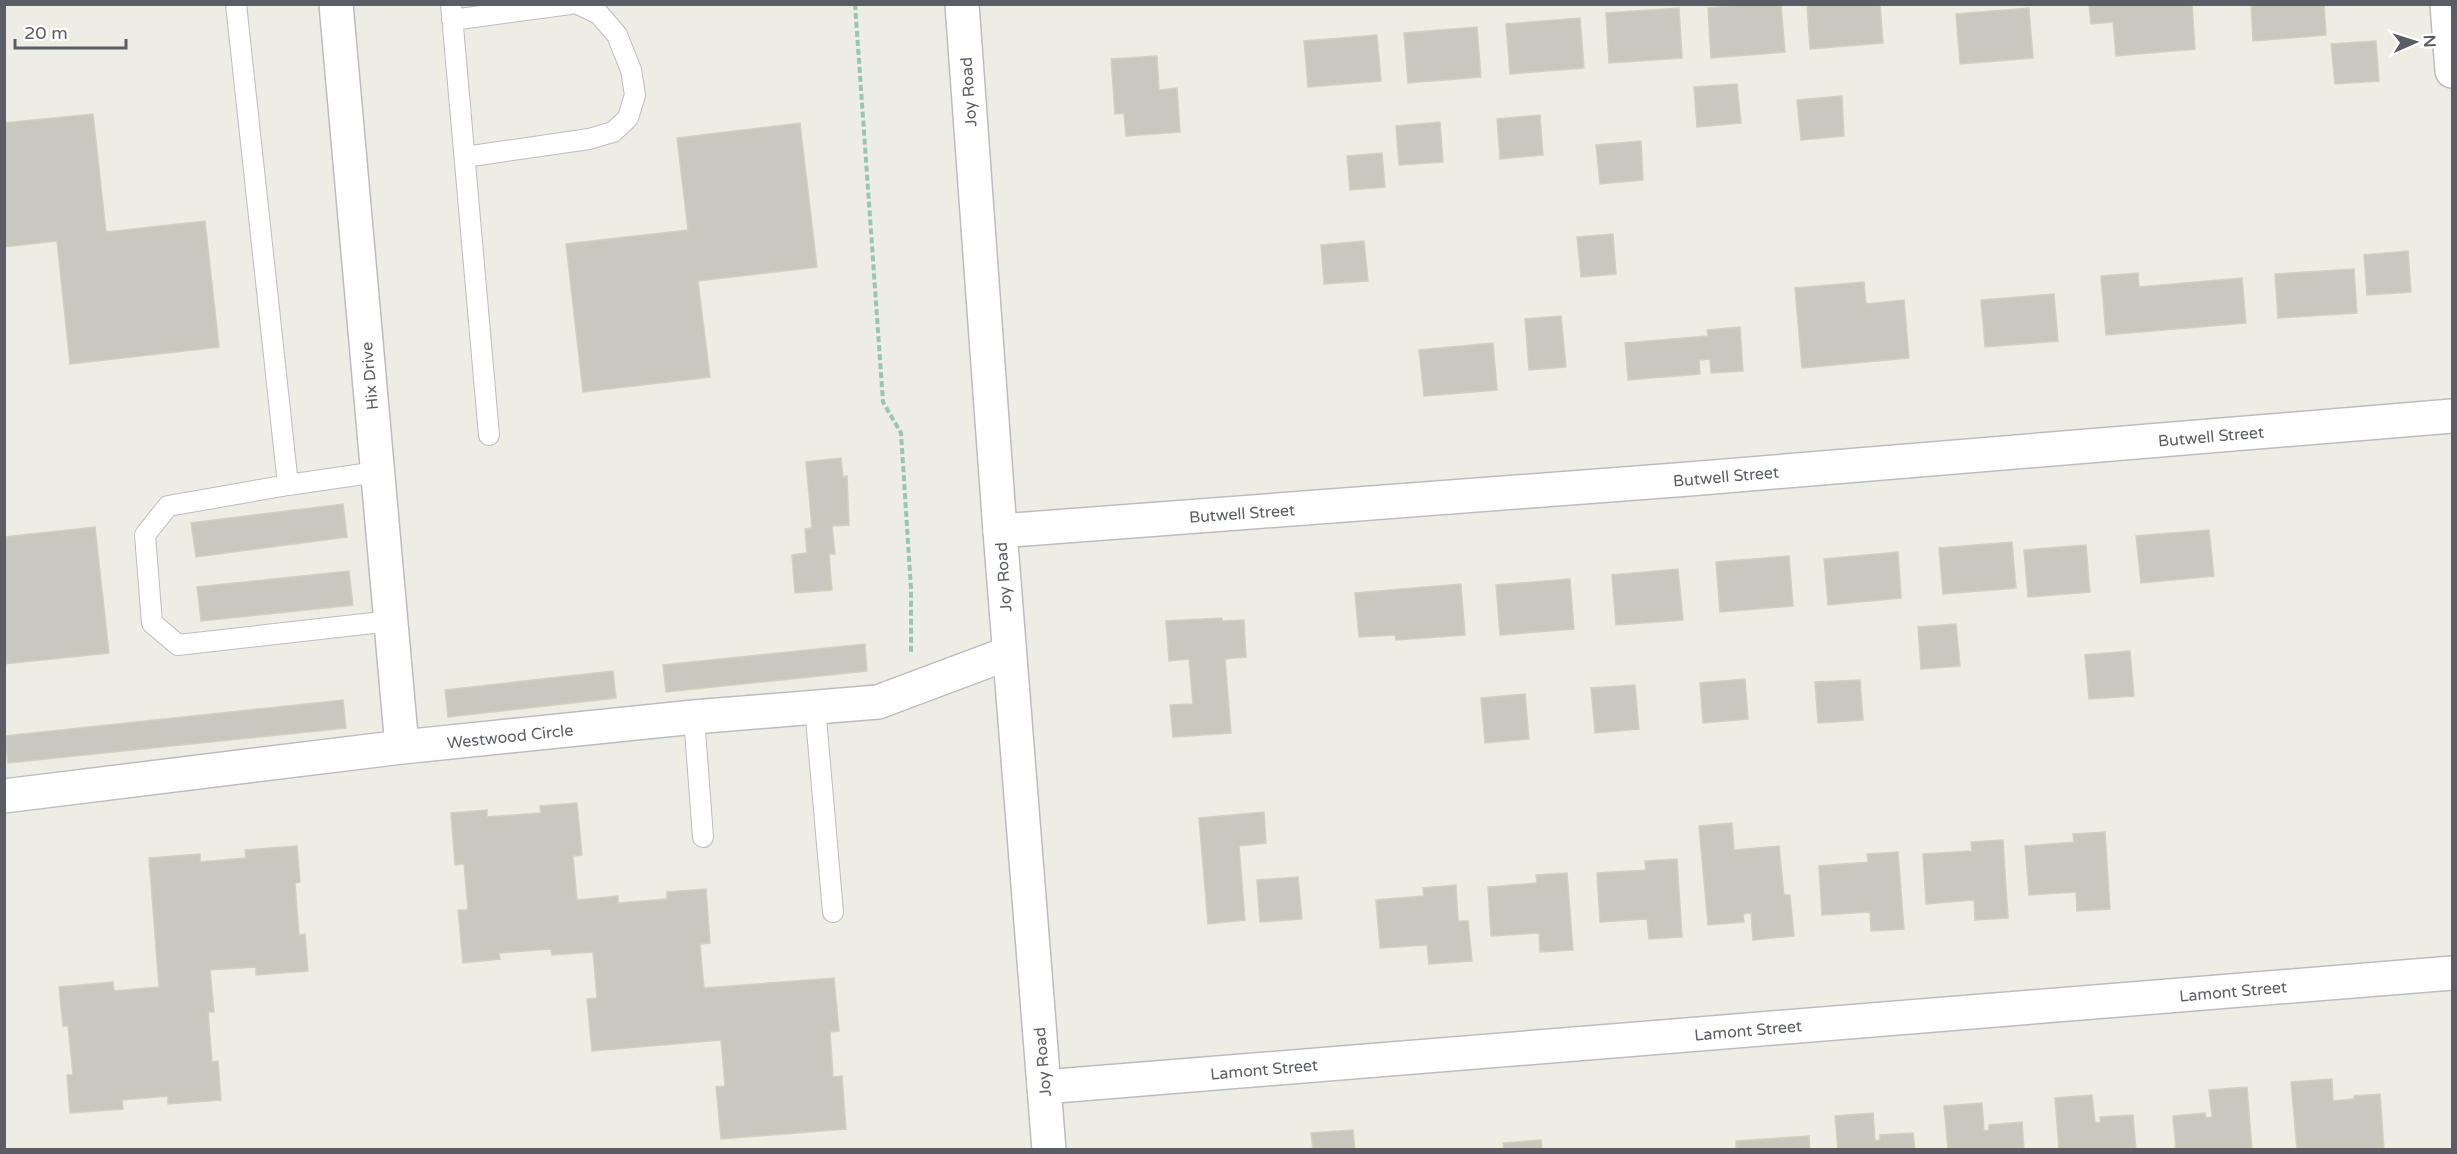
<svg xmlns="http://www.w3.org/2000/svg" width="2457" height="1154" font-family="'Varela Round',sans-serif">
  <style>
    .building { fill: #c9c8bf; stroke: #d2d0c1; stroke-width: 1.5 }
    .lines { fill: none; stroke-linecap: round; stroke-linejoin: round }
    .service-casing { stroke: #bbbcc2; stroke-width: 22 }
    .minor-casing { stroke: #bbbcc2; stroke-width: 36 }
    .tertiary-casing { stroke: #bbbcc2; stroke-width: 36 }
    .path { stroke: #98c6ae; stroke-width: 4; stroke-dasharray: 6 3; stroke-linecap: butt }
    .service { stroke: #fff; stroke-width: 20 }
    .minor { stroke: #fff; stroke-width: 33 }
    .tertiary { stroke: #fff; stroke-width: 33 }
    .labels { text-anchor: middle; stroke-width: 6; stroke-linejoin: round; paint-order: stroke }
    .street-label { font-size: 16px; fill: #5b5d64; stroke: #fff }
  </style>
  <rect width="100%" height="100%" fill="#eeede3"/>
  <path class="building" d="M1747,4H1781L1785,52L1711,58L1708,8Z
    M1807,4H1880L1883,43L1810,49Z
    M2089,4H2192L2195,49L2116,56L2113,22L2091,24Z
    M2251,4H2324L2326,35L2253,41Z
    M1679,8L1682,58L1609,63L1606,13Z
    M2029,8L2033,58L1960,64L1956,14Z
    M1580,18L1584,68L1510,74L1506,24Z
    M1477,27L1481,77L1408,83L1404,33Z
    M1377,35L1381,81L1308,87L1304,41Z
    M2376,41L2379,81L2335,84L2331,44Z
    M1157,56L1159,90L1177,88L1180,132L1126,136L1124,113L1115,114L1111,59Z
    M1737,84L1741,123L1697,127L1694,87Z
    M1842,96L1844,136L1801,140L1797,100Z
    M93,114L106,232L205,221L219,347L70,364L57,241L4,247V123Z
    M1540,115L1543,155L1500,159L1497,119Z
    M1440,122L1443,162L1399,165L1396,126Z
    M800,123L817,267L698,281L710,377L583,392L566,244L688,230L677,138Z
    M1641,141L1643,180L1600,184L1596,145Z
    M1382,153L1385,187L1350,190L1347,156Z
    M1613,234L1616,274L1581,277L1577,237Z
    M1364,241L1368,281L1324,284L1321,245Z
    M2408,251L2411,292L2367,295L2364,255Z
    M2354,269L2357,313L2278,318L2275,274Z
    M2138,273L2139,287L2242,278L2246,323L2106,335L2101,276Z
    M1864,282L1866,304L1904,300L1909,358L1802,368L1795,288Z
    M2054,294L2058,341L1985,347L1981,300Z
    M1561,316L1566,367L1529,370L1525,319Z
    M1740,327L1743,371L1711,373L1710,359L1699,360L1700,374L1628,380L1625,343L1708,336L1707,330Z
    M1493,343L1497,390L1424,396L1419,350Z
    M841,458L843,477L847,476L849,525L832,526L835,554H829L832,590L795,593L792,555L807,553L805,529L812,528L806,462Z
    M343,504L347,537L196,557L191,523Z
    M95,527L109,653L4,664V537Z
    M2209,530L2214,576L2141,583L2136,536Z
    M2012,542L2016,588L1943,594L1939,548Z
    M2086,545L2090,592L2028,597L2024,550Z
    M1898,552L1901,598L1828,605L1824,559Z
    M1789,556L1793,606L1720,612L1716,562Z
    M1678,569L1683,620L1616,625L1612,575Z
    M349,571L353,605L201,621L197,587Z
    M1570,579L1574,629L1500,635L1496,585Z
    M1461,584L1465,635L1396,640L1395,635L1359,637L1355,593Z
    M1222,618V621L1244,620L1246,657L1225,659L1231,733L1173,737L1170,705L1193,704L1189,659L1169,661L1166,621Z
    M1956,624L1960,666L1921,669L1918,627Z
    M865,644L867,671L666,692L663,665Z
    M2130,651L2134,696L2089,699L2085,655Z
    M613,671L616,698L448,717L445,690Z
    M1745,679L1748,719L1703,723L1700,683Z
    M1860,680L1863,720L1818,723L1815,682Z
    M1635,685L1639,729L1595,733L1591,688Z
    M1525,694L1529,739L1485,743L1481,698Z
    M343,700L346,728L8,763L5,736Z
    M577,803L582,855L573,856L577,900L618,896V903L667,899V892L706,889L710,943L700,944L704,988L834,978L839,1031L830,1032L833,1077L842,1076L846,1129L721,1139L716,1087L725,1086L721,1040L592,1051L587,999L597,998L593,952L552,955L551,949L499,953L500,959L463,963L458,910H468L464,864L455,865L451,813L487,810V817L541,813L540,806Z
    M1264,812L1266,843L1239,846L1245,920L1208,924L1199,818Z
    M1732,823L1734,850L1779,846L1784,895H1790L1794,936L1753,940L1751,913L1743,914L1744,922L1708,925L1699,826Z
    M2105,832L2110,909L2077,911L2076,892L2029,895L2025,846L2074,842L2073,834Z
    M2003,840L2008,918L1975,920L1974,900L1926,904L1923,854L1972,851L1971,842Z
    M297,846L300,882L295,883L299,935L305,934L308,971L256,975V967L210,970L214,1012H208L212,1062L218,1061L221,1100L168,1104V1096L122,1100L123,1109L70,1113L67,1075H73L68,1026H63L59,987L113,982L114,991L159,987L149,858L200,854V862L246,858L245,850Z
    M1898,852L1904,929L1871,931L1870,912L1822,915L1819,866L1868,862L1867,854Z
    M1677,859L1682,937L1649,939L1647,919L1600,922L1597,873L1646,870L1645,861Z
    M1567,873L1573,950L1540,952L1539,933L1491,936L1488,887L1537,883L1536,875Z
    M1298,877L1302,919L1260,922L1257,880Z
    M1456,885L1458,921H1468L1472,961L1429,964L1427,945L1380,948L1376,900L1424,896L1423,888Z
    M2332,1079L2333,1101L2354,1099V1096L2380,1094L2384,1150H2297L2291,1082Z
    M2247,1087L2252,1150H2176L2173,1116L2205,1113L2206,1118L2212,1117L2209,1090Z
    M2092,1095L2095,1123L2101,1122L2100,1117L2133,1115L2136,1150H2059L2055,1098Z
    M1982,1103L1984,1131L1989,1130V1125L2022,1122L2024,1150H1948L1944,1106Z
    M1873,1113L1875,1141L1880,1140V1135L1913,1133L1915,1150H1838L1835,1116Z
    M1353,1130L1355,1150H1313L1311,1133Z
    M1809,1136L1810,1150H1736V1141Z
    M1541,1140L1542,1150H1504L1503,1143Z"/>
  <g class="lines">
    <defs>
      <path id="service" d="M236,4L288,485L168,506L145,535L152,623L178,645L391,621
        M451,4L489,435
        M452,20L570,4
        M465,157L589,139L613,132L628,118L635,95L631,70L617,35L599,14L578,4
        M288,485L377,472
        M815,707L833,912
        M694,717L703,837"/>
      <path id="minor" d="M336,4L402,747
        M2447,4L2452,71
        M1000,531L1689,479L2452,416
        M4,796L402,747L694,717L878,702L1009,653
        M1044,1087L2452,973"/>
      <path id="tertiary" d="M962,4L1000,531L1049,1150"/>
    </defs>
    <use href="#service" class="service-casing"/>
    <use href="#minor" class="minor-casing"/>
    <use href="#tertiary" class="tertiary-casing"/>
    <path class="path" d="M855,4L883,402L901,433L911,589V652"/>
    <use href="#service" class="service"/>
    <use href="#minor" class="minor"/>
    <use href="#tertiary" class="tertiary"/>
  </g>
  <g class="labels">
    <g class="street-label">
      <text transform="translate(968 92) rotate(-94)" y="6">Joy Road</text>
      <text transform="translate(369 376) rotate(-95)" y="6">Hix Drive</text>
      <text transform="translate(2211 436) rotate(-5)" y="6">Butwell Street</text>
      <text transform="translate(1726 476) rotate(-5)" y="6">Butwell Street</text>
      <text transform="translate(1242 513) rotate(-4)" y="6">Butwell Street</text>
      <text transform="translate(1003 577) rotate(-94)" y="6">Joy Road</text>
      <text transform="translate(510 736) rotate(-6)" y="6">Westwood Circle</text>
      <text transform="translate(2233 991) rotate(-5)" y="6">Lamont Street</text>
      <text transform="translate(1748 1030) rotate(-5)" y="6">Lamont Street</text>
      <text transform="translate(1042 1062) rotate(-95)" y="6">Joy Road</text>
      <text transform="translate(1264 1069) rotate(-5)" y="6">Lamont Street</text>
    </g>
  </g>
  <rect width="2457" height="1154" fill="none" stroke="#5b5d64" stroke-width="12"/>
  <g transform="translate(2415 42) rotate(87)" stroke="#ffffff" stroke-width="4.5" paint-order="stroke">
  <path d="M0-4.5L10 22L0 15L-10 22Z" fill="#5b5d64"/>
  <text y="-9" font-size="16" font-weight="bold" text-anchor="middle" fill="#5b5d64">N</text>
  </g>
  <path d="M15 39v9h111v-9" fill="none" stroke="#5b5d64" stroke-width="3"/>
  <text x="24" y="39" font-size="18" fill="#5b5d64" stroke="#ffffff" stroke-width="4.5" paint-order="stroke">20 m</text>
</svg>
